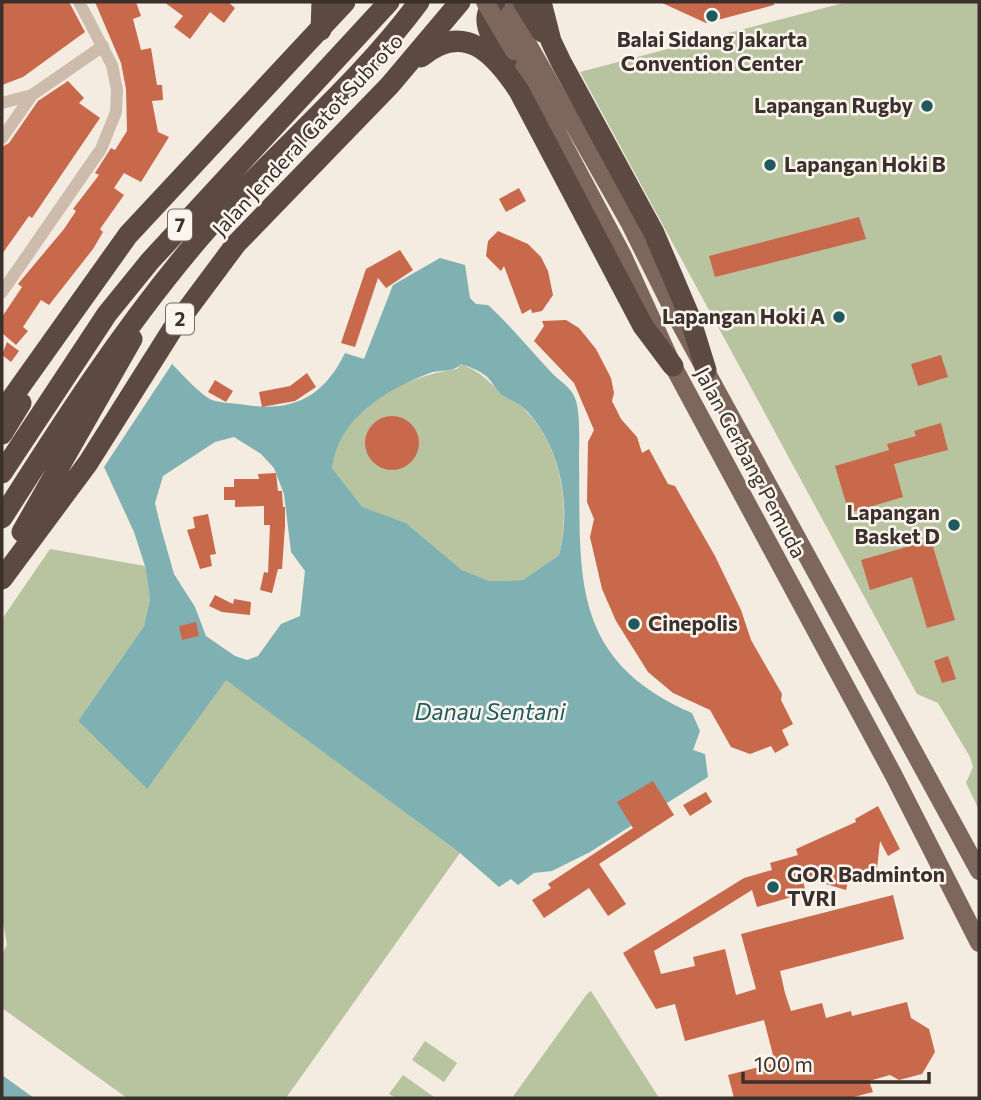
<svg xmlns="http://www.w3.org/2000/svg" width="981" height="1100" font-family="Commissioner,sans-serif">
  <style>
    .green { fill: #b8c4a0 }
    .water { fill: #7fb0b2; fill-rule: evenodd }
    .building { fill: #c8694b }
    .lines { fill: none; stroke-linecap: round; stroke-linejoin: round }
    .street { stroke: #cdbbac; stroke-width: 12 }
    .primary { stroke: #7d675c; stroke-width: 18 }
    .highway { stroke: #5c4a42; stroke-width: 21 }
    .primary-bridge { stroke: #7d675c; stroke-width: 18 }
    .poi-dot { fill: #1f5a5e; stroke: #fbf5ee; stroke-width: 2.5 }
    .labels { text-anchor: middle; stroke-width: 5; stroke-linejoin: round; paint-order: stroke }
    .shield { fill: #fbf5ee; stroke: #756b66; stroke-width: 2 }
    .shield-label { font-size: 19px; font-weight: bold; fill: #3b302b }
    .poi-label { font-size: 21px; font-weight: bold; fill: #3b302b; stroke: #fbf5ee; text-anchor: end }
    .street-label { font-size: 21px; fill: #3b302b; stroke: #fbf5ee }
    .water-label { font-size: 23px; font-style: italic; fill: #1f5a5e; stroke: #fbf5ee }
  </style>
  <rect width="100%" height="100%" fill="#f4ebe1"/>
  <path class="green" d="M847,2H979V810L966,783L973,767L970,757L938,703L917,694L580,72Z
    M461,364C481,373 483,376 499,391C506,399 518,402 525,410C561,445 571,508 559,555L523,580L490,581L462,570L406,523L362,508L332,468C340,409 404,376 457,369Z
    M50,549L145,566L150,599L144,626L78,721L146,788L226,679L460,853L286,1098H127L2,1008V954L7,945L2,917V619Z
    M591,991L659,1098H512L587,994Z
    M425,1041L457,1063L444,1082L412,1060Z
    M403,1075L434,1097L433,1098H396L389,1094Z"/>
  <path class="water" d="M440,258L465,265L470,298L476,304L488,305C510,325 529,349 550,371C557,379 568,385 573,394C581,406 579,442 579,457C581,572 567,659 692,713L700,731L693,750L705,754L708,777L590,852L552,871L534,873L518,885L511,879L499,887L460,853L226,680L147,789L78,721L144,626L150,599L145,566L134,532L104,467L172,364C183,375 195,389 208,398C217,403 229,403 239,404C290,413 322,400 345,353L364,359L393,285ZM461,364C469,367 479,370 486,376C491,380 495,388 500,393C508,400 519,403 527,411C561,448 572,507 559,555L523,580L490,581L462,570L406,523L362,507L332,468C339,417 386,390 430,373C441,369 453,373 461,364ZM234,437L261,454L274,468L284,494L291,552L305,571L300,616L281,624L258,656L247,660L235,656L206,636L195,607L174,574L161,528L155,503L163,476L215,442Z
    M2,1075L34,1098H2Z"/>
  <path class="building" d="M2,2H69L85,32L23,77L2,85Z
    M95,2H136L141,16L133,19L141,50L151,48L157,85H162L163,100L152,101L158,132L169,137L141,182L124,173L114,188L124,195L100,229L103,232L93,249L49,305L41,300L23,327L28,331L16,345L2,333V317L22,287L18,284L64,229L76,211L73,209L99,175L95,173L111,148L115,150L127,131L126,89L121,63Z
    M164,2H228L235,8L224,23L210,12L190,39L174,27L183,16Z
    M660,2H774V5L706,23Z
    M68,81L84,98L79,103L100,118L32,218L29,216L2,254V147L9,143L38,101Z
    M519,188L526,201L506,212L499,199Z
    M859,217L866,239L715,277L709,256Z
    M498,231L528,244L541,257L548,271L553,295L542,311L532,313L531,309L522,314L504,266L501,271L486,256L488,241Z
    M400,250L413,270L386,288L378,278L355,347L341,343L366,269Z
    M566,320L579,328L596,349L611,378L614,393L612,401L621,419L637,437L642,453L649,449L668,484L675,486L715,556L741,610L751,640L782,694L781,700L793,724L782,730L789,745L775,753L771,746L750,754L731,747L710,710L673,693L648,672L616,621L602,589L590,537L594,519L587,502L588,442L594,430L574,383L534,341L544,326L542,321Z
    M7,342L19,351L11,362L2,355Z
    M941,355L948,377L918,386L911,364Z
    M307,373L316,387L295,401L262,407L259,392L290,386Z
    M215,380L233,391L226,402L208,392Z
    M365 443a27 27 0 1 1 54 0a27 27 0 1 1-54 0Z
    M941,423L948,450L894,464L903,497L849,513L835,466L889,450L887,444L916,436L914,431Z
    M276,473L278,491H282L283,507H285V526L282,569H278L272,593L260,590L264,572L268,573L270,525H264V506L235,507V500H224V487H234V479H259L258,474Z
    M208,514L216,554L210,555L212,566L200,569L187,530L195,528L193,517Z
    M931,540L955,620L927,628L912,577L870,590L861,560Z
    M215,595L233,604L234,599L251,602L250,615L222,612L209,606Z
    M196,622L199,636L182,640L179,626Z
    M948,656L956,679L942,683L934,661Z
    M653,781L674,815L599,864L626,904L608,916L589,888L544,918L532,900L551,888L548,884L633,828L617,802Z
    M706,792L712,802L690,816L683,805Z
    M878,806L900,849L888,856L880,841L877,869L850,874L846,890L802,877L806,893L757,907L752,890L654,951L661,974L695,966L693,957L725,949L736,995L756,989L741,934L893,895L904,939L780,971L785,993L791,1011L822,1003L826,1018L851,1011L852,1016L907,1002L911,1018L929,1029L935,1052L922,1074L899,1080L890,1075L869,1081L873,1092L850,1098H734L728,1075L775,1063L764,1020L685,1041L675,1004L656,1009L623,953L744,878L772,870L770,863L798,855L796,849L856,822L855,819Z"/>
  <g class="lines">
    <path class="street" d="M2,103L32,95L103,46
      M2,138L32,95
      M2,292L101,149L116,112L117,90L112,65L79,2"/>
    <path class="primary" d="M504,2L629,222L677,318L979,871
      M514,51L623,256L673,366L893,774L979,943"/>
    <path class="highway" d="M495,2C476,20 495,43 506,61
      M523,2L542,32
      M541,2L551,41L561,62L654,233L689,315L706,370
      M321,30L322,2
      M421,57C465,20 495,55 519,91L643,326L673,366
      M2,412L128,235L345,2
      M2,434L21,403
      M2,473L107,314L150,261L389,2
      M2,518C61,425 120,333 191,248C263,162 353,91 419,2
      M22,532L132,339
      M2,579L88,463L172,330L236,244L390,85L460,2"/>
    <path class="primary-bridge" d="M485,2L514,51"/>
  </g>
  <g class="poi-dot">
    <circle cx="712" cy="16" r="7"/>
    <circle cx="927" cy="106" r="7"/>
    <circle cx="770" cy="165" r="7"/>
    <circle cx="839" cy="317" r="7"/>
    <circle cx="954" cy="525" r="7"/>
    <circle cx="634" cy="624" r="7"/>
    <circle cx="773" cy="887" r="7"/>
  </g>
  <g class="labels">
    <g class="shield">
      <rect x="168" y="209.5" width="24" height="31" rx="5"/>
      <rect x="166" y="303.5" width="28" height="31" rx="5"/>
    </g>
    <g class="shield-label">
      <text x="180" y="232">7</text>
      <text x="180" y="326">2</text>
    </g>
    <g class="poi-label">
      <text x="712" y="47" text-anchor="middle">Balai Sidang Jakarta<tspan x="712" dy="24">Convention Center</tspan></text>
      <text x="913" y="113">Lapangan Rugby</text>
      <text x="784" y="172" text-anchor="start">Lapangan Hoki B</text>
      <text x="825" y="324">Lapangan Hoki A</text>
      <text x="940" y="520">Lapangan<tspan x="940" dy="24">Basket D</tspan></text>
      <text x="648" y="631" text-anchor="start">Cinepolis</text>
      <text x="787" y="882" text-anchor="start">GOR Badminton<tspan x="787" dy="24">TVRI</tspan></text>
    </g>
    <g class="street-label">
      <text transform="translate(308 135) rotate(-47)" y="7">Jalan Jenderal Gatot Subroto</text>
      <text transform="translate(750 463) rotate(62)" y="7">Jalan Gerbang Pemuda</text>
    </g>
    <g class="water-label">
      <text x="490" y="720">Danau Sentani</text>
    </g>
  </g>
  <rect width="981" height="1100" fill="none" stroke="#3b302b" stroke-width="7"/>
  <path d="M743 1072v10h186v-10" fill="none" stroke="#3b302b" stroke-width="3.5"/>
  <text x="754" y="1072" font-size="21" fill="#3b302b" stroke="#fbf5ee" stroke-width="5" paint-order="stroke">100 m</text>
</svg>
